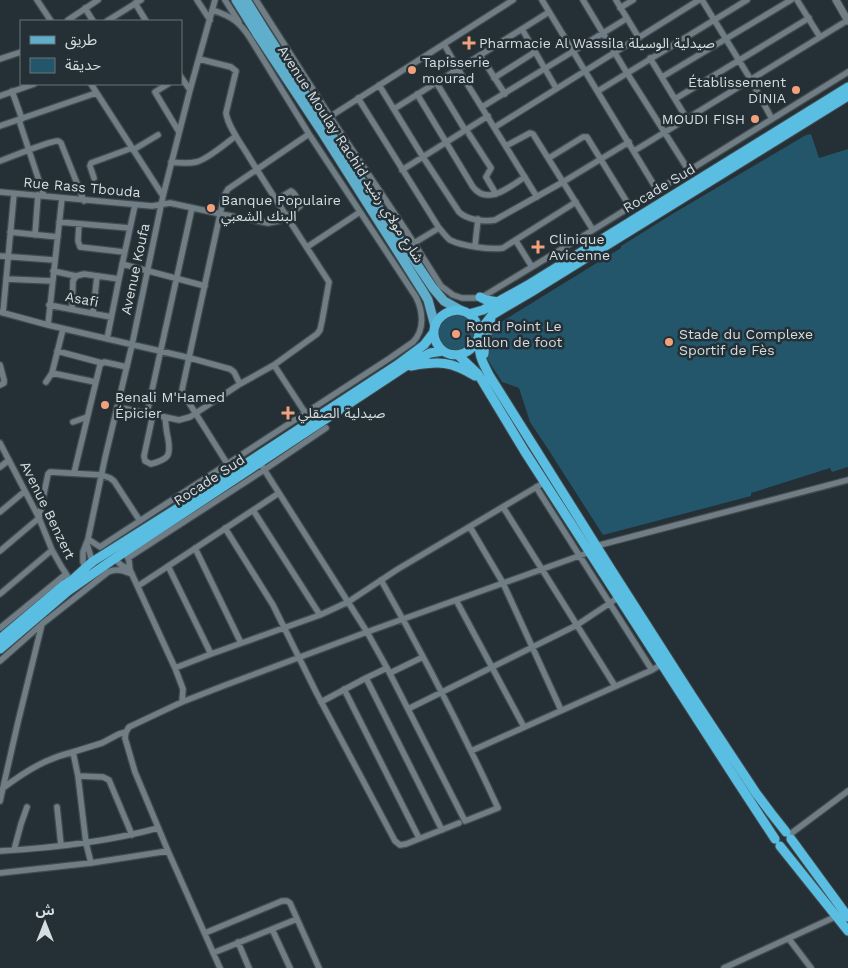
<svg xmlns="http://www.w3.org/2000/svg" width="848" height="968" font-family="'Work Sans','Noto Sans Arabic',sans-serif">
  <style>
    .green { fill: #23566a }
    .lines { fill: none; stroke-linecap: round; stroke-linejoin: round }
    .minor-casing { stroke: #404b4f; stroke-width: 8 }
    .tertiary-casing { stroke: #404b4f; stroke-width: 9 }
    .primary-casing { stroke: #404b4f; stroke-width: 11 }
    .trunk-casing { stroke: #404b4f; stroke-width: 11 }
    .minor { stroke: #707d84; stroke-width: 5.5 }
    .tertiary { stroke: #707d84; stroke-width: 7 }
    .primary { stroke: #5faecb; stroke-width: 9 }
    .trunk { stroke: #5abee3; stroke-width: 9 }
    .poi-dot { fill: #f1a17b; stroke: #243035; stroke-width: 2 }
    .labels { text-anchor: middle; stroke-width: 5; stroke-linejoin: round; paint-order: stroke }
    .poi-label { font-size: 14px; fill: #d5dde0; stroke: #243035; text-anchor: start }
    .street-label { font-size: 14px; fill: #d5dde0; stroke: #243035 }
  </style>
  <rect width="100%" height="100%" fill="#243035"/>
  <path class="green" d="M811,134L819,158L848,149V467L832,472L830,468L751,493V496L603,535L546,446L530,422L519,388L502,382L486,357L493,327L621,248V246L674,213L806,135Z
    M454,313C474,319 478,323 472,344L458,352L442,347L437,333L442,320Z"/>
  <g class="lines">
    <defs>
      <path id="minor" d="M37,0L51,21
        M197,0L210,20
        M225,0L239,22
        M256,0L335,124L407,232L441,286L453,295L462,298H476L484,296L593,230L848,72
        M542,0L657,190
        M583,0L627,73L689,171
        M616,0L639,38
        M702,0L751,80L772,119
        M797,0L820,37
        M135,3L146,21
        M85,8L93,21
        M620,8L633,0
        M68,20L98,0
        M107,21L141,0
        M522,29L556,88
        M444,44L458,69L537,197
        M480,55L505,94
        M650,58L687,119
        M0,59L21,52
        M181,77L190,90
        M662,77L791,0
        M494,78L535,52
        M436,82L465,130
        M91,84L163,196
        M168,84L155,92L179,132
        M379,85L423,157L459,212C467,220 485,222 495,220L563,182L629,142
        M12,91L22,119
        M598,91L747,0
        M417,94L473,187C488,206 509,187 525,177
        M0,96L34,84
        M358,98L439,228C443,232 446,237 450,240C462,246 490,250 503,248L576,202
        M675,99L809,18
        M482,107L626,19
        M394,109L549,12
        M331,116L513,0
        M19,120L44,196
        M0,126L96,93
        M495,127L699,0
        M469,134L491,168L486,177L496,194
        M506,146L530,133L533,134L593,230
        M133,150L158,135
        M634,151L848,20
        M549,158L583,137H587L630,207
        M0,161C9,158 51,140 58,141C59,141 60,142 61,143L84,201
        M171,162C179,163 188,164 196,162C207,160 226,143 236,136
        M402,170L488,116
        M94,178L90,166L91,163L132,148
        M0,192L152,206L170,203L221,214L268,223L279,221L287,216L300,206C299,201 295,193 291,191L276,200
        M59,222L130,228
        M79,224L78,241L80,247L124,252
        M10,232L58,237
        M35,235L38,195
        M516,241L532,267
        M414,243L439,228
        M475,246L478,219
        M307,247L360,212
        M0,256L54,260
        M122,264L205,286
        M53,271L76,276L84,274L119,279
        M6,279L52,281
        M49,305L111,317
        M72,309L73,281L76,276
        M0,312L48,325L190,358L230,369L234,372L240,384
        M3,313L14,194
        M93,313L97,276
        M48,325L62,198
        M107,339L119,279L135,205
        M57,351L102,363
        M0,365L4,380V383L0,385
        M274,365L306,414
        M52,373L95,382
        M46,382L52,373L63,329
        M117,407L179,420L190,417L240,384L274,365L317,334L320,330L322,321L329,282C302,240 275,199 249,157C242,145 228,127 226,113L236,71L231,67L199,59
        M147,413L192,208
        M153,414L144,456L145,461L151,464C169,459 171,456 168,438C166,431 166,424 165,417
        M73,422L87,417
        M0,443L39,518L52,550L61,566L72,583
        M260,463L367,632L387,668L465,821L498,808C462,730 423,654 381,580
        M228,465L186,398L182,390L224,196L228,189L309,134
        M0,467L9,460
        M74,473L100,365L104,362L127,367
        M536,487L652,670
        M503,507L615,686
        M253,510L320,615
        M0,512L25,491
        M470,527L503,583L561,710
        M225,528L273,605L316,692L395,841L400,845L406,844L459,823
        M88,539L100,547L112,539L390,358L413,342C425,330 423,311 416,297L309,134L250,38C239,21 232,17 213,10
        M87,544L93,564
        M596,546L848,480
        M195,548L241,643
        M0,551L39,518L48,474L50,472L102,475L110,478L114,481L140,521
        M127,556L129,561L130,570L175,668L183,689L182,702
        M114,558L121,565L130,570
        M128,558L264,470L326,428
        M168,566L211,654
        M86,571L83,562V552L88,539L105,458L132,345L163,196L190,90L215,0
        M138,586L279,493
        M0,594L52,550
        M456,600L524,727
        M0,628L66,574
        M0,661L42,624L108,572C117,568 124,571 132,574
        M175,668L211,654L320,615L348,602L398,569L545,482
        M390,673L423,657
        M366,678L387,668
        M344,689L419,838
        M321,702L366,678L442,830
        M408,709L577,625L619,597
        M471,751L652,670L662,664
        M78,776L73,752L102,743L119,734L126,732
        M3,788C26,771 45,759 73,752
        M0,801L18,722L42,624
        M57,807L61,845
        M789,835L848,791
        M14,850L21,824L27,807
        M0,851C53,848 107,842 158,828
        M91,863L86,843L78,776L103,777L109,780L132,835
        M0,873L91,863L168,851
        M272,929L290,968
        M205,933L282,901H287L290,903L319,968
        M789,939L811,968
        M238,942L249,968
        M213,953L297,919
        M220,968L168,851L135,772L125,738L126,732L129,727L182,702L223,686L367,632L590,552
        M724,968L837,916"/>
      <path id="tertiary" d="M836,0L848,21"/>
      <path id="primary" d="M236,0L257,34L322,132L424,293L428,300L435,326
        M246,0L264,29L380,210L433,288L444,301L462,311"/>
      <path id="trunk" d="M480,297L486,300L498,302
        M469,314L483,310L528,285L848,87
        M479,332L492,315L531,292L848,96
        M478,338C471,357 446,362 436,342C425,318 459,298 474,319C481,328 478,343 480,353C481,361 486,368 489,375L612,571L692,696L756,793L771,813L786,832
        M484,354L485,342L491,318
        M458,355L478,374L525,452L737,781L775,839
        M411,366C439,361 451,361 475,376
        M0,639L64,585L71,581L92,562L192,499L397,365L424,345L434,332
        M0,649L68,591L111,561L406,366L430,353L443,351
        M791,839L848,917
        M780,846L848,931"/>
    </defs>
    <use href="#minor" class="minor-casing"/>
    <use href="#tertiary" class="tertiary-casing"/>
    <use href="#primary" class="primary-casing"/>
    <use href="#trunk" class="trunk-casing"/>
    <use href="#minor" class="minor"/>
    <use href="#tertiary" class="tertiary"/>
    <use href="#primary" class="primary"/>
    <use href="#trunk" class="trunk"/>
  </g>
  <g class="poi-dot">
    <path d="M466.5 35.5h5v5h5v5h-5v5h-5v-5h-5v-5h5z"/>
    <circle cx="412" cy="70" r="5"/>
    <circle cx="796" cy="90" r="5"/>
    <circle cx="755" cy="119" r="5"/>
    <circle cx="211" cy="208" r="5"/>
    <path d="M535.5 239.5h5v5h5v5h-5v5h-5v-5h-5v-5h5z"/>
    <circle cx="456" cy="334" r="5"/>
    <circle cx="669" cy="342" r="5"/>
    <circle cx="105" cy="405" r="5"/>
    <path d="M285.5 405.5h5v5h5v5h-5v5h-5v-5h-5v-5h5z"/>
  </g>
  <g class="labels">
    <g class="poi-label">
      <text x="479" y="48">Pharmacie Al Wassila صيدلية الوسيلة</text>
      <text x="422" y="67">Tapisserie<tspan x="422" dy="16">mourad</tspan></text>
      <text x="786" y="87" text-anchor="end">Établissement<tspan x="786" dy="16">DINIA</tspan></text>
      <text x="745" y="124" text-anchor="end">MOUDI FISH</text>
      <text x="221" y="205">Banque Populaire<tspan x="221" dy="16">البنك الشعبي</tspan></text>
      <text x="549" y="244">Clinique<tspan x="549" dy="16">Avicenne</tspan></text>
      <text x="466" y="331">Rond Point Le<tspan x="466" dy="16">ballon de foot</tspan></text>
      <text x="679" y="339">Stade du Complexe<tspan x="679" dy="16">Sportif de Fès</tspan></text>
      <text x="115" y="402">Benali M'Hamed<tspan x="115" dy="16">Épicier</tspan></text>
      <text x="298" y="418">صيدلية الصقلي</text>
    </g>
    <g class="street-label">
      <text transform="translate(351 154) rotate(57)" y="5">Avenue Moulay Rachid شارع مولاي رشيد</text>
      <text transform="translate(82 187) rotate(5)" y="5">Rue Rass Tbouda</text>
      <text transform="translate(659 188) rotate(-31)" y="5">Rocade Sud</text>
      <text transform="translate(135 269) rotate(-78)" y="5">Avenue Koufa</text>
      <text transform="translate(82 299) rotate(11)" y="5">Asafi</text>
      <text transform="translate(209 480) rotate(-33)" y="5">Rocade Sud</text>
      <text transform="translate(48 510) rotate(64)" y="5">Avenue Benzert</text>
    </g>
  </g>
  <rect x="20" y="20" width="162" height="65" fill="#243035" stroke="#6b7579"/>
  <rect x="30" y="36" width="25" height="8" fill="#5faecb" stroke="#6b7579"/>
  <text x="65" y="45" font-size="15" fill="#d5dde0">طريق</text>
  <rect x="30" y="58" width="25" height="15" fill="#23566a" stroke="#6b7579"/>
  <text x="65" y="70" font-size="15" fill="#d5dde0">حديقة</text>
  <g transform="translate(45 923)" stroke="#243035" stroke-width="4" paint-order="stroke">
  <path d="M0-4L9 19L0 12L-9 19Z" fill="#d5dde0"/>
  <text y="-8" font-size="14" font-weight="bold" text-anchor="middle" fill="#d5dde0">ش</text>
  </g>
</svg>
